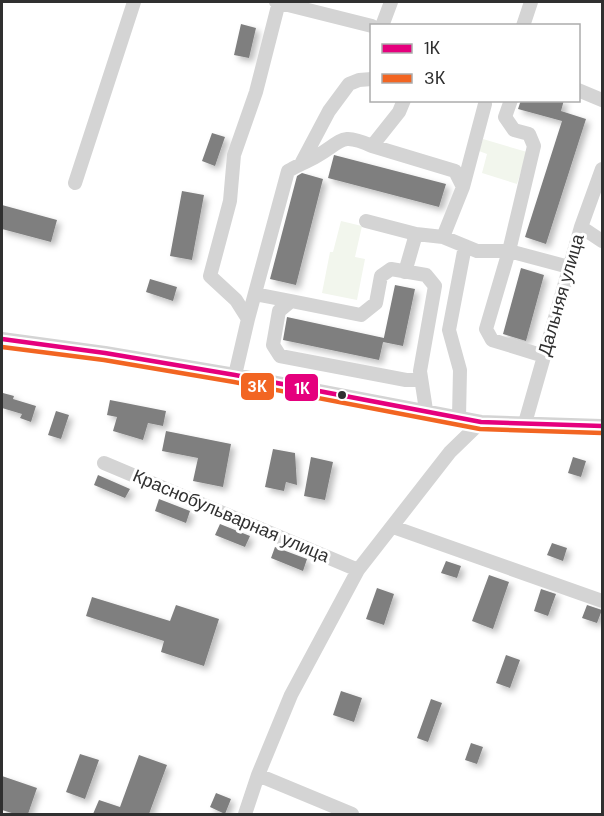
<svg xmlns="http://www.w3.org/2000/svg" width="604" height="816" font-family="'DM Sans',sans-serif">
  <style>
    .green { fill: #f2f6ed }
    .building { fill: #7f7f7f; filter: url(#shadow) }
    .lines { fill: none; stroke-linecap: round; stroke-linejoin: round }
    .minor { stroke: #d4d4d4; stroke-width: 14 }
    .bus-1-casing { stroke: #fff; stroke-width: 9 }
    .bus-2-casing { stroke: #fff; stroke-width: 9 }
    .bus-1 { stroke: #e5007d; stroke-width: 4.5 }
    .bus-2 { stroke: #f26522; stroke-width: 4.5 }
    .bus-dot { fill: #303030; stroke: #fff; stroke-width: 2 }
    .labels { text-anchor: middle; stroke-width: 6; stroke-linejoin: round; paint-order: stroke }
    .street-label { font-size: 18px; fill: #303030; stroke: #fff }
    .line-badge { stroke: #fff; stroke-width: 2 }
    .badge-label { font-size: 16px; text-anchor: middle; font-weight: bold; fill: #fff }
  </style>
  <defs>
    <filter id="shadow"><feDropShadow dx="4" dy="4" stdDeviation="3" flood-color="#0004"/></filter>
  </defs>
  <rect width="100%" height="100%" fill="#fff"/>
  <path class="green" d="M483,139L527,152L517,184L482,173L487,154L479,151Z
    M341,221L362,226L355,257L365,259L357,300L322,293L330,252H333Z"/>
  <path class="building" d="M241,24L256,28L249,58L234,55Z
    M521,100H564L561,111L586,119L546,244L525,237L562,121L518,109Z
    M212,133L225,137L215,166L202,161Z
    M334,155L446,184L439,207L328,178Z
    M302,173L323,179L296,285L270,279L297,176Z
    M182,191L204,195L192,260L170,256Z
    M2,205L57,220L51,242L2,229Z
    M521,268L544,275L526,341L503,334Z
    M150,279L177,287L173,301L146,292Z
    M395,285L415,289L403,346L383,342Z
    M287,317L384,338L379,360L283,340Z
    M3,393L14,396L13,399L36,406L31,422L20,418L22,414L2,408Z
    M110,400L166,411L163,426L148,423L143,440L113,431L117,417L107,415Z
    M56,411L69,415L61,439L48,435Z
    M166,431L231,444L223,487L193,481L198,458L162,451Z
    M273,449L295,453L297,485L286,482L284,491L265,487Z
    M311,457L333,462L325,500L304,496Z
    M573,457L586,461L581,477L568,473Z
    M98,475L130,489L125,498L94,485Z
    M159,499L190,511L186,523L155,511Z
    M220,524L250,536L245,547L215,535Z
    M552,543L567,548L563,561L547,555Z
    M275,547L307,559L303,571L271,558Z
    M446,561L461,566L457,578L441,573Z
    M489,575L509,582L493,629L472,621Z
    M377,588L394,594L384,625L366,619Z
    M541,589L556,594L548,616L534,611Z
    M92,597L170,621L176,605L219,619L204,666L161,652L164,641L86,616Z
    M587,605L602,610L597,623L582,618Z
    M506,655L520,660L510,688L496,683Z
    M341,691L362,698L354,722L333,715Z
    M431,699L442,703L428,742L417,738Z
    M471,743L483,747L477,764L465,760Z
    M80,754L99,760L85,799L66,792Z
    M139,755L167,765L149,814H93L99,800L120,807Z
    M2,776L37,788L28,814H15L2,810Z
    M216,793L231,799L225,814L210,807Z"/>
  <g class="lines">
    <path class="minor" d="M276,2L372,26
      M382,26L391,2
      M523,26L531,2
      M578,90L602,100
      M511,100L505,117L514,130L529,134L534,146L509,251L486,329L492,340L544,356
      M372,146L455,171L463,187L443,237
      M302,162L329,111L349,84L359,80L372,79
      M75,183L134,2
      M463,187L485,104
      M366,221L416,234L443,237L477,251H509L569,267
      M581,227L602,241
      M405,272L416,234
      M255,294L291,301
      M248,319L288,171C298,165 307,162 317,156C343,141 340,132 372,146L399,112L404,100
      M2,339L105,353L235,375L481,422L602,426
      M235,375L248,319L236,300L210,276L230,201L234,155L256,92L279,2
      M421,380H406L280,356L273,345L279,311L291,301L361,315L376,303L381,276L391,269L426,275L435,286L420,371L426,410
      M459,417L460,370L449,330L465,246
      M525,423L581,227L602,169
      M104,463L358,570
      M393,527L602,601
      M258,775L352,814
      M245,814L258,775L291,695L358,570L450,452L481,422"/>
    <defs>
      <path id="bus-1" d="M2,339L105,353L235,375L481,422L602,426"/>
      <path id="bus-2" d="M2,347L104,360L234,382L480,429L602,433"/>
    </defs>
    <use href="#bus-1" class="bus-1-casing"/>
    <use href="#bus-2" class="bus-2-casing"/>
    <use href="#bus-1" class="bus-1"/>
    <use href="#bus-2" class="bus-2"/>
  </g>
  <circle class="bus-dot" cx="342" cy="395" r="5"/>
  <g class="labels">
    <g class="street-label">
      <text transform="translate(561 295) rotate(-74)" y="6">Дальняя улица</text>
      <text transform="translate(231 516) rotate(23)" y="6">Краснобульварная улица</text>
    </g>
  </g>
  <g class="line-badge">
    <rect x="240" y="372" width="35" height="29" rx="6" fill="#f26522"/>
    <rect x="284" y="373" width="35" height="29" rx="6" fill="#e5007d"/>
  </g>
  <g class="badge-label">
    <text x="257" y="392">3К</text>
    <text x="302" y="394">1К</text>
  </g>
  <rect width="604" height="816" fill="none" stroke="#303030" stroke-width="6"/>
  <rect x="370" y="24" width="210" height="78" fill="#ffffff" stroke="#acacac" stroke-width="1.5"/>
  <rect x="382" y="44" width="30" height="9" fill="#e5007d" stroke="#acacac" stroke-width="1.5"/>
  <text x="424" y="54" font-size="18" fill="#303030">1К</text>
  <rect x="382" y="74" width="30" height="9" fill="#f26522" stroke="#acacac" stroke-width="1.5"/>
  <text x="424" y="84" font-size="18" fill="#303030">3К</text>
</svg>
